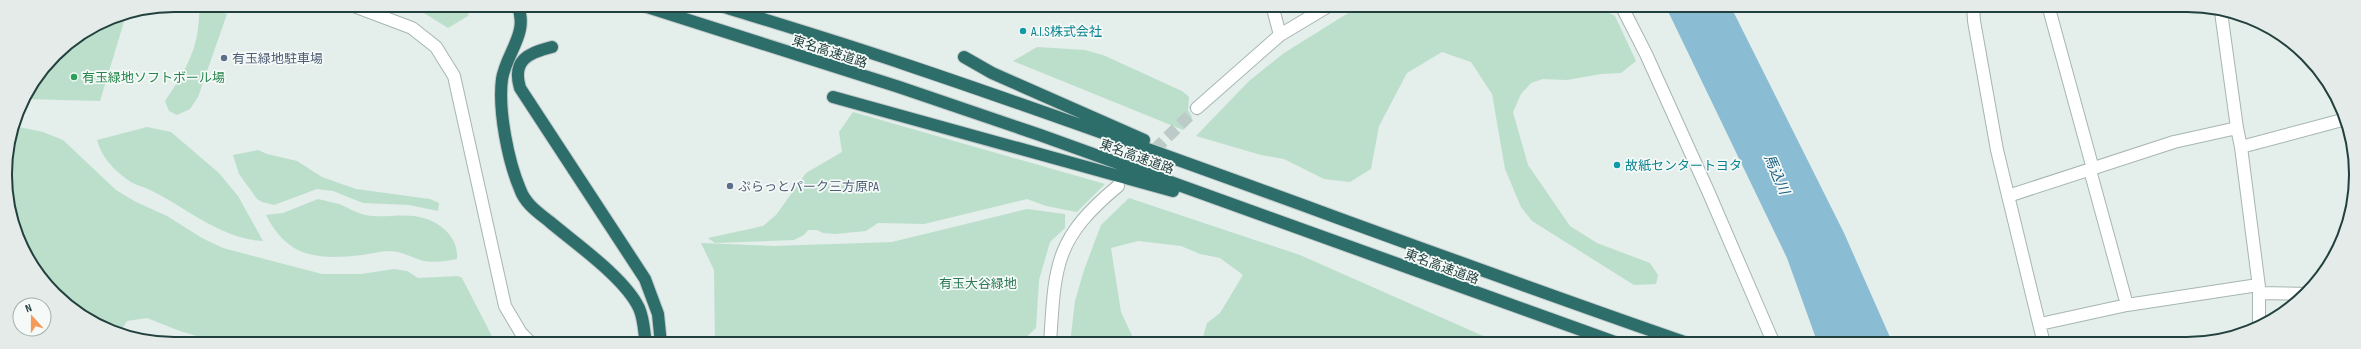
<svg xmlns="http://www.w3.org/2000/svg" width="2361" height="349" font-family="'Sofia Sans Condensed','Noto Sans JP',sans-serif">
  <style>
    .green { fill: #bcdfcc }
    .water { fill: #8abcd4 }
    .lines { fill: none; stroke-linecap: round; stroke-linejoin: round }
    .minor-tunnel { stroke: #bdcbc8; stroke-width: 12; stroke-dasharray: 12 6; stroke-linecap: butt }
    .minor-casing { stroke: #a6b6b3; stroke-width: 14 }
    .highway-casing { stroke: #c1cac9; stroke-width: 14 }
    .minor { stroke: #fff; stroke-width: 12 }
    .highway { stroke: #2d6e6b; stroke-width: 12 }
    .culture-dot { fill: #0f9aa8; stroke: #f5faf8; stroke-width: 1.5 }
    .service-dot { fill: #5c6f8a; stroke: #f5faf8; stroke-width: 1.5 }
    .leisure-dot { fill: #2e9e5b; stroke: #f5faf8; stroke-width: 1.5 }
    .labels { text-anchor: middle; stroke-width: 3.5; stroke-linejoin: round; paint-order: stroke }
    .culture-label { font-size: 13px; fill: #0d838f; stroke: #f5faf8; text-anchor: start }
    .street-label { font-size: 13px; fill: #22403d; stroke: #f5faf8 }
    .service-label { font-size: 13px; fill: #4e5e75; stroke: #f5faf8; text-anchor: start }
    .leisure-label { font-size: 13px; fill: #27864d; stroke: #f5faf8; text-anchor: start }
    .park-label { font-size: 13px; fill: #2b7956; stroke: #f5faf8 }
    .water-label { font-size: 14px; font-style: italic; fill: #1a5d7f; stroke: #f5faf8 }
    .rim { fill: none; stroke: #22403d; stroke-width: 2 }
  </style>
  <rect width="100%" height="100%" fill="#e4eeeb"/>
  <path class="green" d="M411,5H470L468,16L448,28Z
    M1361,5H1586V8L1602,9L1615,16L1636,61L1621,73L1601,74L1567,80L1543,79L1531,83L1521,94L1513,112L1528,165L1570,226L1597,243L1650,263L1658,275L1656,284L1634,285L1532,221L1521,207L1505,169L1492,94L1471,62L1442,52L1407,73L1379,126L1371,169L1350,182L1324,179L1284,159L1261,155L1196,136L1249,81L1284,53Z
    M200,7L227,14L198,97L190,109L177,115L169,111L165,101C180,79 195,56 198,28C199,21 199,14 200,7Z
    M126,15L100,101L25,99L55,54L110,18Z
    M1037,47L1085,50L1103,55L1182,91L1189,97L1188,110L1192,117L1183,130L1013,61Z
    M853,112L1105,184L1077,212L1046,206L1027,199L924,224L878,223L866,231L835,234L823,233L817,230H808L804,235L794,240L715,243L708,238L763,226L776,215L806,173L842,152L839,132Z
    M14,126L43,132L63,140L116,190L136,202L167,216L202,238L223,248L322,274H361L394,269L407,271L418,278L458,276L462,278L496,344H223L180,331L147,318L127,321L120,332L99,326L47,286L14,229L5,164Z
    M147,127L171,132L219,173L238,196L263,241C221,239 187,208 150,190C143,186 134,185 128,180C114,170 102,158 97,140Z
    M258,150L267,154L297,161L322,177L356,189L430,199L439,203L438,211L409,205L363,203L333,191L317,189L274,205L262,202L257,199L239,174L233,155Z
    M1129,198L1300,255L1481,335L1508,344H1201L1207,323L1220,313L1243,275L1220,258L1200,254L1181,246L1138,241L1111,248L1121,312L1136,344H1070L1075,301L1084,270L1101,225Z
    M318,199C325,201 332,202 339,204C347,207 356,213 365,215C381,218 398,214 414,216C437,219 459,235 457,259C446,261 436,263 424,261C412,258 402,251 389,251C380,251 370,254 362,255C318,260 288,258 266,215L283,213Z
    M1027,209L1065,214V228L1050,242L1039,280L1036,328L1019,344H937L837,339L715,343L714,270L701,243L774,246L892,242Z"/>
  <path class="water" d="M1665,5H1730L1844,233L1893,344H1818L1787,258Z"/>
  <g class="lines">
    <path class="minor-tunnel" d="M1129,175L1197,108"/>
    <defs>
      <path id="minor" d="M351,5L412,28L436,47L454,76L505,306L521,333L532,344
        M1272,5L1280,35
        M1621,5L1646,54L1708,191L1774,344
        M1973,5L1974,21L1997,150L2044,344
        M2048,5L2093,169
        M2221,12L2237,128L2241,147L2259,287V327
        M1197,108L1280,35L1330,5
        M2241,147L2346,119
        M2090,170L2127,305
        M2008,196L2174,142L2237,128
        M2259,293L2307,294
        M2040,324L2127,305L2258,285
        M1050,344C1055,265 1054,239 1118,186"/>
      <path id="highway" d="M517,5C530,32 506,53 502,79C498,110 508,161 520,189C525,204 539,213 550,222C576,244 625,278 639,308C644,319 644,332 646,344
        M641,5L899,87L1040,135L1620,344
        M718,5C782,25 846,44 910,66C1172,154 1429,254 1690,344
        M552,47C527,53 512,61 520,88L645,279L658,314L661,344
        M964,57L992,73L1144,140
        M833,97L1173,191"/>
    </defs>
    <use href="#minor" class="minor-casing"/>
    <use href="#highway" class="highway-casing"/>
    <use href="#minor" class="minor"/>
    <use href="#highway" class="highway"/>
  </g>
  <g class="culture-dot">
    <circle cx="1023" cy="31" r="4"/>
    <circle cx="1617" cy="165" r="4"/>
  </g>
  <g class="service-dot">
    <circle cx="224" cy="58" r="4"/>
    <circle cx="730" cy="186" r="4"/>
  </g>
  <circle class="leisure-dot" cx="74" cy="77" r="4"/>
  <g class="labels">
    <g class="culture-label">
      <text x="1031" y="36">A.I.S株式会社</text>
      <text x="1625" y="170">故紙センタートヨタ</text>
    </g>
    <g class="street-label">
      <text transform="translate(830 51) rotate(18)" y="5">東名高速道路</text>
      <text transform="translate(1137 156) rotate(20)" y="5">東名高速道路</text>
      <text transform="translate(1442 266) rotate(20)" y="5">東名高速道路</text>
    </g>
    <g class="service-label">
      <text x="232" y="63">有玉緑地駐車場</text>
      <text x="738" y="191">ぷらっとパーク三方原PA</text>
    </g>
    <g class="leisure-label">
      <text x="82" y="82">有玉緑地ソフトボール場</text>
    </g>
    <g class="park-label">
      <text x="978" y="288">有玉大谷緑地</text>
    </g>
    <g class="water-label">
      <text transform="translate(1777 174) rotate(66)" y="5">馬込川</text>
    </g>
  </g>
  <path d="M0 0H2361V349H0ZM174 12H2187A162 162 0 0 1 2349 174V175A162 162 0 0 1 2187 337H174A162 162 0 0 1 12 175V174A162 162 0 0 1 174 12Z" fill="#e4ebe9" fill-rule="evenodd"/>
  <path class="rim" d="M174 12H2187A162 162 0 0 1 2349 174V175A162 162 0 0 1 2187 337H174A162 162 0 0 1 12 175V174A162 162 0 0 1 174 12Z"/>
  <g transform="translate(32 317) rotate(339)"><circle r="19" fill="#f5faf8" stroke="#a1b0ad"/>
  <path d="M0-3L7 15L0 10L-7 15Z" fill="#f69a59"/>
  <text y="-6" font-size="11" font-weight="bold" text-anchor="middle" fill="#22403d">N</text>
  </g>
</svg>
